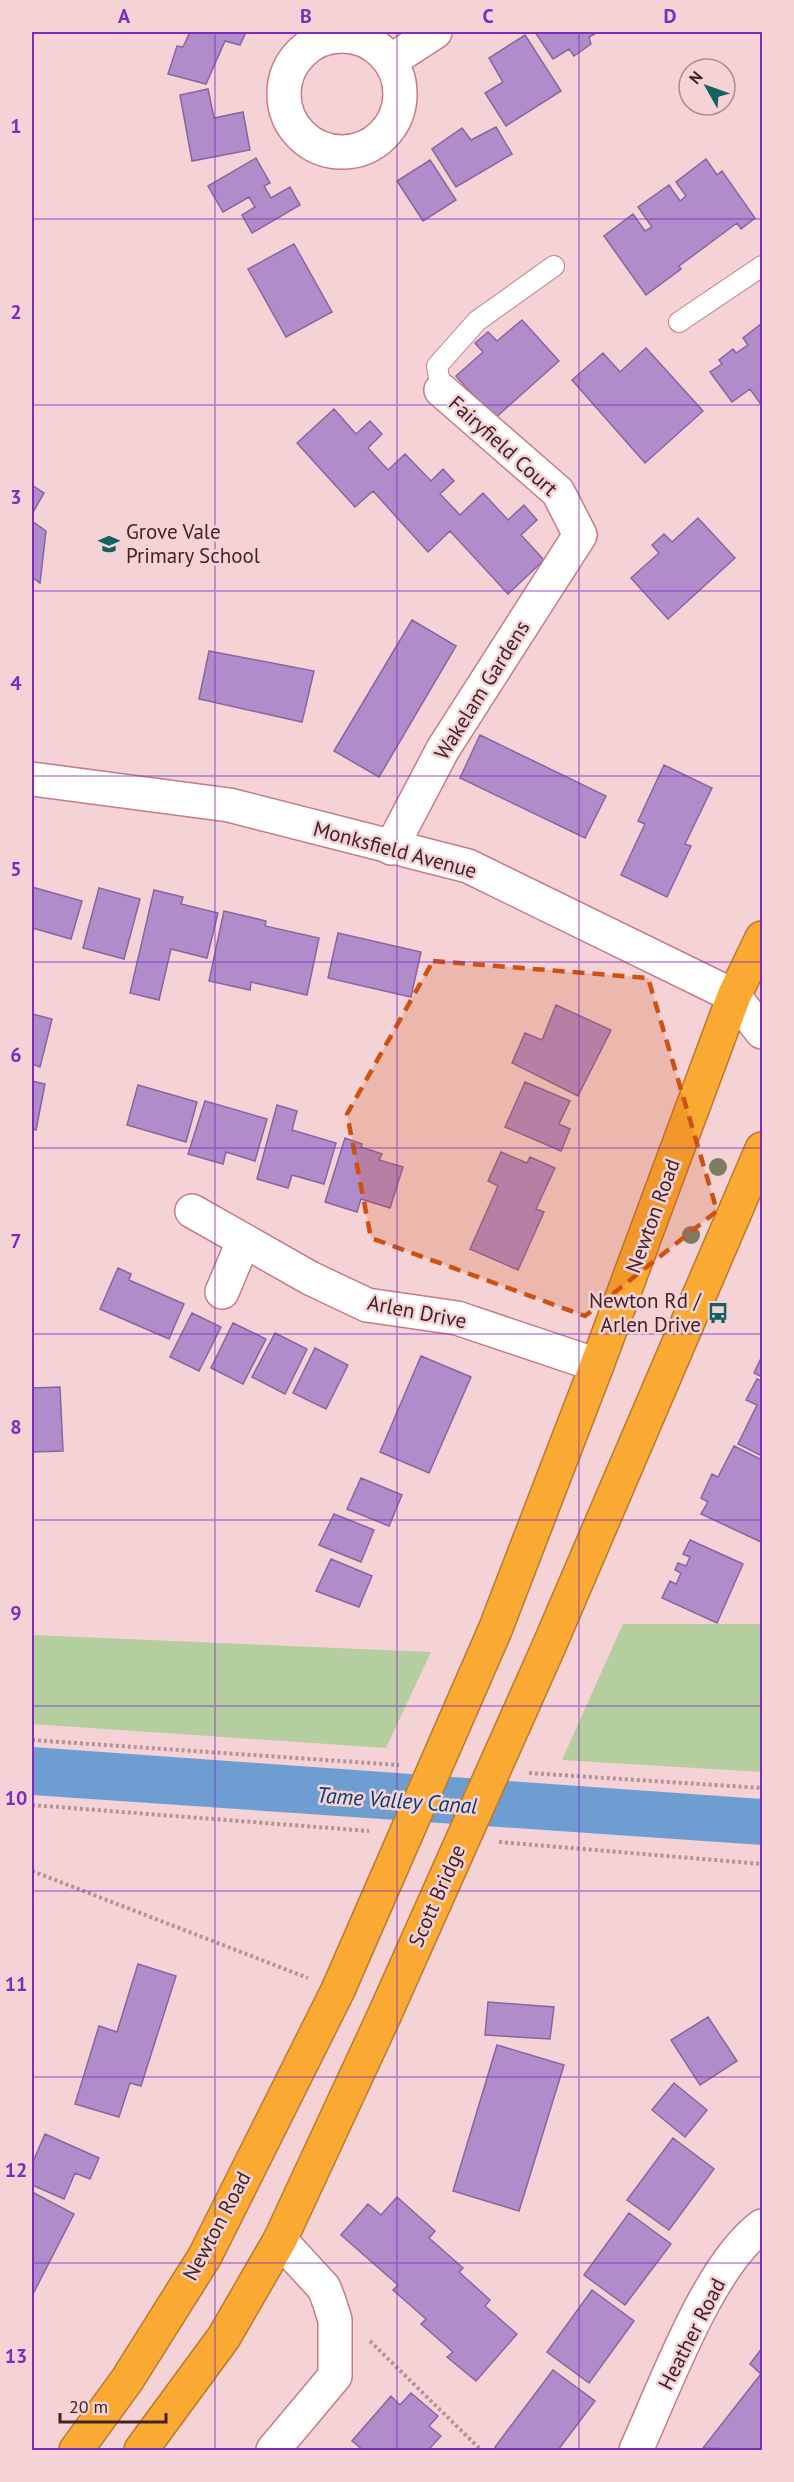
<svg xmlns="http://www.w3.org/2000/svg" width="794" height="2482" font-family="'PT Sans',sans-serif">
  <style>
    .green { fill: #b4ce9f }
    .water { fill: #6d9dd1 }
    .building { fill: #b18cca; stroke: #8965a0; stroke-width: 1.5 }
    .lines { fill: none; stroke-linecap: round; stroke-linejoin: round }
    .lane-casing { stroke: #c87b86; stroke-width: 22 }
    .street-casing { stroke: #c87b86; stroke-width: 36 }
    .highway-casing { stroke: #ba7a2e; stroke-width: 36 }
    .path { stroke: #b49296; stroke-width: 4; stroke-dasharray: 3 3; stroke-linecap: butt }
    .lane { stroke: #fff; stroke-width: 20 }
    .street { stroke: #fff; stroke-width: 33 }
    .highway { stroke: #faa932; stroke-width: 33 }
    .highway-bridge-casing { stroke: #ba7a2e; stroke-width: 36; stroke-linecap: butt }
    .highway-bridge { stroke: #faa932; stroke-width: 33 }
    .tree { fill: #7e7b63 }
    .marked { fill: #cf5110; fill-opacity: 0.2; stroke: #cf5110; stroke-width: 4.5; stroke-dasharray: 12 8; stroke-linejoin: round }
    .grid { fill: none; stroke: #7b2cbf; stroke-width: 1.5; stroke-opacity: 0.55 }
    .labels { text-anchor: middle; stroke-width: 5; stroke-linejoin: round; paint-order: stroke }
    .street-label { font-size: 21px; fill: #422227; stroke: #f4d2d5 }
    .poi-label { font-size: 21px; fill: #422227; stroke: #f4d2d5; text-anchor: start }
    .water-label { font-size: 22px; font-style: italic; fill: #073e6e; stroke: #f4d2d5 }
    .neatline { fill: none; stroke: #7b2cbf; stroke-width: 2 }
    .grid-label { font-size: 20px; text-anchor: middle; font-weight: bold; fill: #7b2cbf }
  </style>
  <rect width="100%" height="100%" fill="#f4d2d5"/>
  <path class="green" d="M623,1624H762V1772L562,1760Z
    M32,1635L431,1652L386,1748L32,1724Z"/>
  <path class="water" d="M32,1747L762,1799V1845L32,1795Z"/>
  <path class="building" d="M190,32H246L240,45L225,41L206,84L168,74L177,46L183,47Z
    M535,32H598L589,37L591,44L574,56L569,49L553,59Z
    M525,35L561,91L506,126L485,93L503,82L489,58Z
    M208,89L214,118L243,112L250,150L192,161L180,95Z
    M496,127L512,154L456,187L432,149L462,128L471,140Z
    M256,158L270,183L264,186L271,198L290,187L300,205L252,233L242,215L255,207L249,197L223,212L208,186Z
    M706,159L717,175L722,171L755,218L741,229L737,223L679,266L681,269L646,295L604,236L633,214L645,231L652,227L638,207L669,185L680,201L686,196L676,182Z
    M430,160L456,200L423,221L397,181Z
    M294,244L332,312L286,337L248,269Z
    M522,320L559,361L494,419L456,376L483,352L475,343L488,332L497,341Z
    M761,324L762,401L760,403L750,389L732,402L710,372L722,364L719,360L733,349L736,353L748,345L743,338Z
    M646,348L703,411L645,463L572,380L603,353L620,372Z
    M334,409L356,434L370,421L382,434L368,448L388,470L405,454L431,481L443,469L454,481L440,494L460,515L483,493L508,520L524,505L537,520L521,535L544,560L508,594L450,531L428,552L373,491L355,507L297,443Z
    M32,485L44,493L32,514Z
    M32,485L44,493L32,514Z
    M698,518L735,558L668,619L631,578L659,553L652,545L664,534L672,542Z
    M32,521L46,531L40,583L32,577Z
    M32,521L46,531L40,583L32,577Z
    M412,620L456,646L379,777L334,751Z
    M209,651L314,671L302,722L199,699Z
    M480,735L606,796L585,838L460,778Z
    M664,765L712,788L685,844L691,846L667,897L621,875L645,824L638,821Z
    M32,887L82,901L71,939L32,928Z
    M99,888L140,899L124,959L83,948Z
    M154,890L183,897L181,904L218,913L207,958L171,949L159,1000L130,993Z
    M224,911L266,921L265,926L319,938L307,995L251,982L250,990L209,981Z
    M338,933L421,952L411,997L328,978Z
    M556,1005L611,1030L578,1096L512,1063L525,1033L542,1040Z
    M32,1014L52,1019L40,1067L32,1064Z
    M32,1081L45,1084L36,1130L32,1129Z
    M525,1082L570,1101L559,1124L570,1129L561,1151L505,1127Z
    M138,1085L197,1102L186,1142L127,1125Z
    M205,1101L267,1119L255,1161L226,1152L223,1164L188,1154Z
    M277,1105L297,1111L292,1130L336,1143L324,1184L292,1175L288,1188L257,1179Z
    M345,1138L362,1144L361,1147L382,1154L379,1160L403,1167L390,1208L361,1199L357,1212L325,1202Z
    M501,1152L527,1163L530,1157L555,1168L536,1209L544,1212L518,1270L470,1249L498,1186L488,1181Z
    M118,1268L131,1274L129,1280L184,1304L169,1339L100,1309Z
    M192,1313L221,1327L199,1371L170,1357Z
    M233,1323L266,1339L243,1384L211,1368Z
    M275,1333L307,1349L285,1394L252,1377Z
    M315,1348L348,1365L326,1409L293,1393Z
    M421,1356L471,1377L429,1473L380,1452Z
    M762,1356V1377L754,1373Z
    M757,1379L762,1381V1456L738,1444L757,1405L746,1400Z
    M60,1387L63,1451L32,1452V1388Z
    M734,1446L762,1460L761,1542L701,1514L708,1502L701,1498L712,1474L718,1477Z
    M361,1478L402,1495L389,1526L347,1509Z
    M334,1514L374,1530L361,1562L319,1545Z
    M690,1540L743,1564L717,1623L662,1598L670,1581L676,1584L681,1573L675,1570L678,1563L686,1566L690,1557L683,1554Z
    M331,1559L372,1576L359,1607L316,1591Z
    M138,1964L176,1976L141,2086L130,2083L119,2117L75,2104L99,2026L117,2032Z
    M488,2002L554,2007L550,2039L485,2035Z
    M708,2017L737,2061L700,2085L671,2040Z
    M497,2045L564,2065L519,2211L453,2191Z
    M674,2083L707,2110L685,2137L652,2110Z
    M45,2134L99,2158L90,2179L75,2173L64,2199L32,2185V2164Z
    M673,2138L714,2169L669,2230L627,2200Z
    M32,2192L74,2214L33,2294L32,2293Z
    M397,2197L435,2231L429,2238L463,2268L459,2272L490,2300L485,2306L517,2334L476,2381L447,2357L453,2352L421,2324L426,2319L393,2290L398,2285L341,2235L368,2204L381,2215Z
    M629,2213L671,2244L625,2305L584,2275Z
    M592,2290L634,2321L589,2383L547,2352Z
    M762,2348V2375L750,2364Z
    M553,2370L595,2401L558,2450H499L495,2447Z
    M761,2374L762,2450L703,2448Z
    M411,2393L438,2416L429,2426L441,2436L428,2450H363L352,2441L391,2396L400,2405Z"/>
  <g class="lines">
    <defs>
      <path id="lane" d="M679,322L762,266
        M441,390L437,366L477,321L554,266"/>
      <path id="street" d="M284 94a58 58 0 1 1 116 0a58 58 0 1 1-116 0Z
        M392,60L435,32
        M32,779L229,805L468,866L734,996L762,1032
        M391,848L443,749L580,535L558,492L441,390
        M192,1211L310,1278L367,1305L457,1318L597,1365
        M222,1292L243,1242
        M273,2450L335,2376V2320L329,2301L324,2288L280,2240
        M636,2450C665,2387 708,2266 762,2226"/>
      <path id="highway" d="M495,1630L597,1365L734,996L762,938
        M549,1646L762,1149
        M76,2450L127,2380L205,2256L338,1990
        M141,2450L224,2337L280,2240L384,2016"/>
    </defs>
    <use href="#lane" class="lane-casing"/>
    <use href="#street" class="street-casing"/>
    <use href="#highway" class="highway-casing"/>
    <path class="path" d="M32,1740L399,1765
      M529,1773L762,1788
      M32,1805L369,1831
      M499,1842L762,1864
      M32,1871L308,1978
      M370,2341L481,2450"/>
    <use href="#lane" class="lane"/>
    <use href="#street" class="street"/>
    <use href="#highway" class="highway"/>
    <defs>
      <path id="highway-bridge" d="M338,1990L495,1630
        M384,2016L549,1646"/>
    </defs>
    <use href="#highway-bridge" class="highway-bridge-casing"/>
    <use href="#highway-bridge" class="highway-bridge"/>
  </g>
  <g class="tree">
    <circle cx="718" cy="1167" r="9"/>
    <circle cx="691" cy="1235" r="9"/>
  </g>
  <path class="marked" d="M433,961L648,978L717,1211L585,1316L371,1238L347,1114Z"/>
  <path class="grid" d="M215,32V2450M397,32V2450M579,32V2450M32,219H762M32,405H762M32,591H762M32,776H762M32,962H762M32,1148H762M32,1334H762M32,1520H762M32,1706H762M32,1891H762M32,2077H762M32,2263H762"/>
  <defs>
    <symbol id="school-bare" viewBox="-9 -9 18 18"><path d="M0-5L7-2L0 1L-7-2ZM-4 1L0 2.5L4 1V4Q0 6-4 4Z" fill="#136260" stroke="#f4d2d5" stroke-width="2.5" paint-order="stroke"/></symbol>
    <symbol id="bus-bare" viewBox="-9 -9 18 18"><path d="M-5-6H5V4H4V6H2V4H-2V6H-4V4H-5ZM-3.5-4V0h7V-4ZM-3.5 1.2v1.5H-2V1.2ZM2 1.2v1.5H3.5V1.2Z" fill="#136260" stroke="#f4d2d5" stroke-width="2.5" paint-order="stroke"/></symbol>
  </defs>
  <g fill-rule="evenodd">
    <use href="#school-bare" x="94" y="529" width="30" height="30"/>
    <use href="#bus-bare" x="703" y="1298" width="30" height="30"/>
  </g>
  <g class="labels">
    <g class="street-label">
      <text transform="translate(503 446) rotate(42)" y="7">Fairyfield Court</text>
      <text transform="translate(482 690) rotate(-58)" y="7">Wakelam Gardens</text>
      <text transform="translate(395 850) rotate(15)" y="7">Monksfield Avenue</text>
      <text transform="translate(653 1216) rotate(-70)" y="7">Newton Road</text>
      <text transform="translate(417 1312) rotate(11)" y="7">Arlen Drive</text>
      <text transform="translate(437 1896) rotate(-66)" y="7">Scott Bridge</text>
      <text transform="translate(217 2226) rotate(-62)" y="7">Newton Road</text>
      <text transform="translate(692 2334) rotate(-63)" y="7">Heather Road</text>
    </g>
    <g class="poi-label">
      <text x="126" y="539">Grove Vale<tspan x="126" dy="24">Primary School</tspan></text>
      <text x="701" y="1308" text-anchor="end">Newton Rd /<tspan x="701" dy="24">Arlen Drive</tspan></text>
    </g>
    <g class="water-label">
      <text transform="translate(397 1800) rotate(4)" y="8">Tame Valley Canal</text>
    </g>
  </g>
  <rect width="794" height="2482" fill="none" stroke="#f4d2d5" stroke-width="66"/>
  <g transform="translate(707 87) rotate(310)"><circle r="28" fill="#f4d2d5" stroke="#ad8c8f" stroke-width="1.5"/>
  <path d="M0-4.5L10 22L0 15L-10 22Z" fill="#136260"/>
  <text y="-9" font-size="16" font-weight="bold" text-anchor="middle" fill="#422227">N</text>
  </g>
  <path d="M60 2413v9h106v-9" fill="none" stroke="#422227" stroke-width="3"/>
  <text x="69" y="2413" font-size="18" fill="#422227" stroke="#f4d2d5" stroke-width="4.5" paint-order="stroke">20 m</text>
  <rect x="33" y="33" width="728" height="2416" class="neatline"/>
  <g class="grid-label">
    <text x="124" y="23">A</text>
    <text x="306" y="23">B</text>
    <text x="488" y="23">C</text>
    <text x="670" y="23">D</text>
    <text x="16" y="133">1</text>
    <text x="16" y="319">2</text>
    <text x="16" y="504">3</text>
    <text x="16" y="690">4</text>
    <text x="16" y="876">5</text>
    <text x="16" y="1062">6</text>
    <text x="16" y="1248">7</text>
    <text x="16" y="1434">8</text>
    <text x="16" y="1620">9</text>
    <text x="16" y="1805">10</text>
    <text x="16" y="1991">11</text>
    <text x="16" y="2177">12</text>
    <text x="16" y="2363">13</text>
  </g>
</svg>
